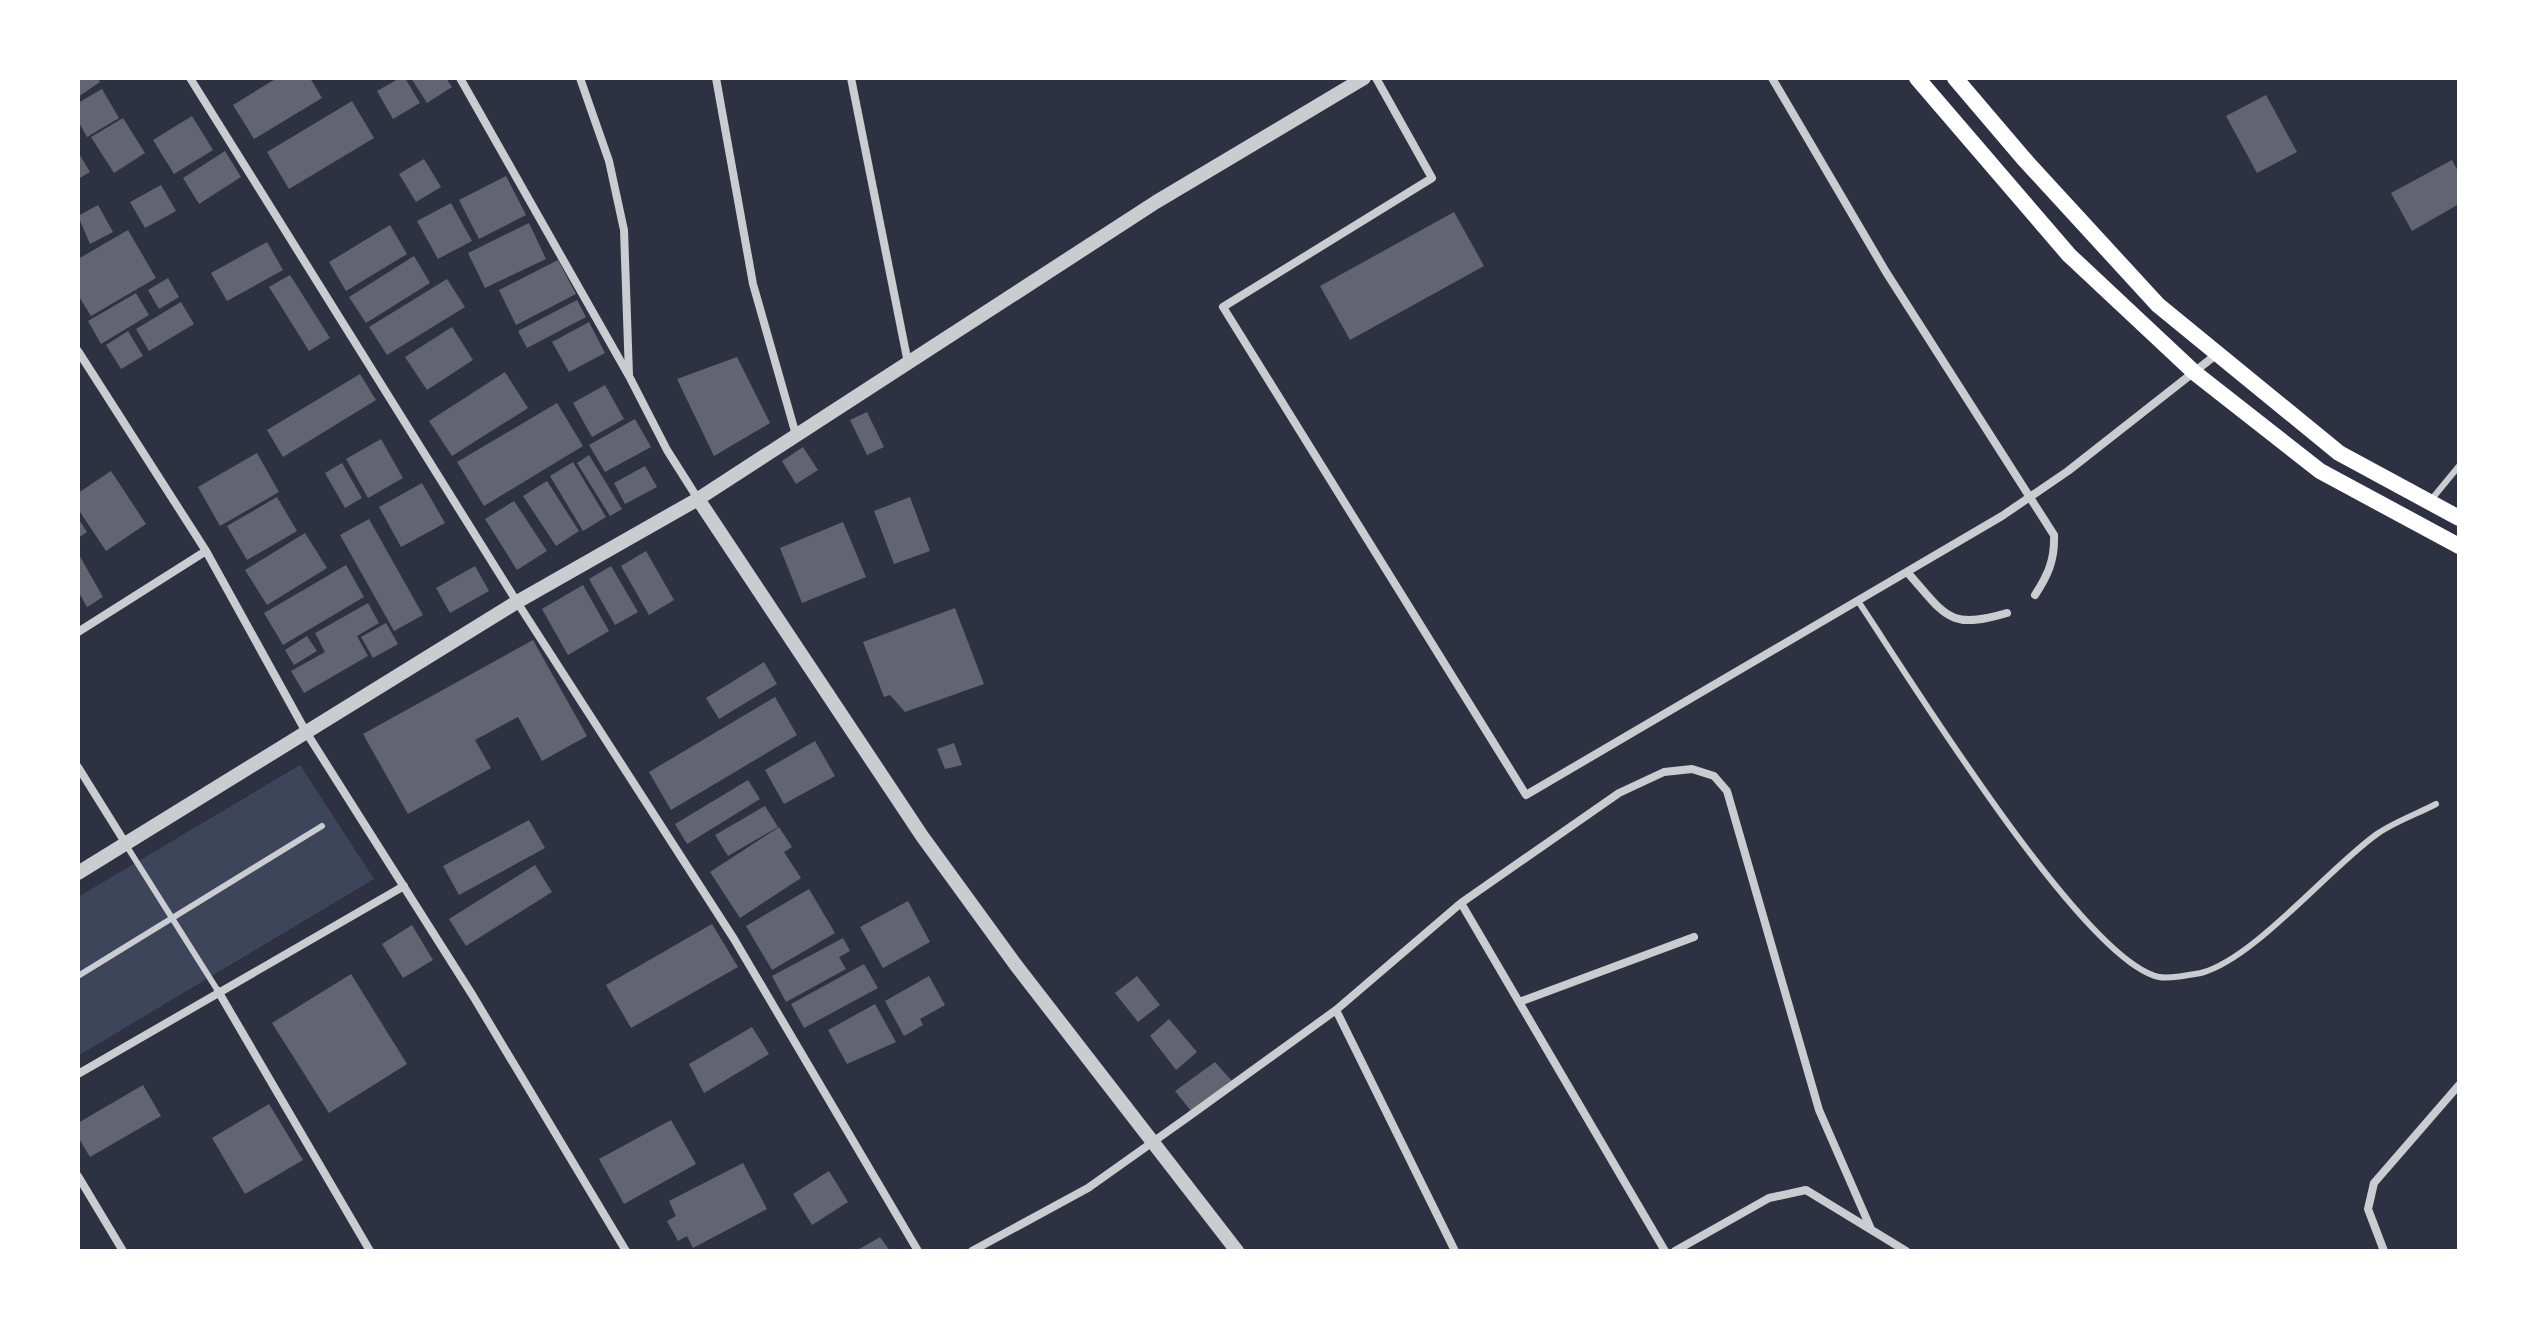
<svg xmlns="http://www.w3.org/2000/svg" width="2537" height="1329" font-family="'Zilla Slab',serif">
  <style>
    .green { fill: #3c4559 }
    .building { fill: #626471 }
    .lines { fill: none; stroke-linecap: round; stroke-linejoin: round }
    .service { stroke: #caccd0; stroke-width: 6 }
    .minor { stroke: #caccd0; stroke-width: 8 }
    .tertiary { stroke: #caccd0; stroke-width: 14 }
    .secondary { stroke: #fff; stroke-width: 16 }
  </style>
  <rect width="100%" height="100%" fill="#2d3142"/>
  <path class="green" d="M300,765L374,879L78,1056V897Z"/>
  <path class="building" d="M78,78H98L100,82L78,97Z
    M277,78H310L322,98L254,139L233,105Z
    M400,78H405L420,103L393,119L377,91Z
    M411,78H446L452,87L427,103Z
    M102,89L119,118L87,137L78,121V103Z
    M2266,95L2297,152L2257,173L2226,116Z
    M352,101L374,138L289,189L267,152Z
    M192,116L213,150L174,174L153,140Z
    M123,118L145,153L114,173L91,137Z
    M225,151L241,177L199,204L183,178Z
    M78,152L90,172L78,179Z
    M424,159L441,187L416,202L399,174Z
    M2452,160L2459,173V204L2412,231L2391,193Z
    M506,176L526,215L479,239L459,200Z
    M161,185L176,211L145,228L130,202Z
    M451,203L472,241L438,259L417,221Z
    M98,205L113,232L90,244L78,216Z
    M1454,212L1484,266L1350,340L1320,286Z
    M529,223L546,259L485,288L468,253Z
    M390,225L407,254L346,291L329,262Z
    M128,230L156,278L91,316L78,295V259Z
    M267,242L283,270L227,301L211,273Z
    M414,256L430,283L366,323L349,297Z
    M558,260L576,294L516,325L499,290Z
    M290,275L330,338L309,351L269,287Z
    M168,278L179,297L159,309L148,290Z
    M447,279L465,307L387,355L369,327Z
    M136,293L149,315L101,344L88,321Z
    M577,300L586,317L527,348L518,331Z
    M181,302L194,324L149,351L136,329Z
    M589,322L605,353L569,372L552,342Z
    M452,327L473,360L427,390L405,357Z
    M128,331L143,356L121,369L106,345Z
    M737,357L770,423L714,456L677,379Z
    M505,372L528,408L452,456L429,421Z
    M360,374L376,400L283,457L267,430Z
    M605,385L624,419L592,437L573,403Z
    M557,403L583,446L484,506L457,462Z
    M867,412L884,447L867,455L850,420Z
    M635,419L651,447L605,472L589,445Z
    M381,439L403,478L368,498L346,459Z
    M803,447L818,470L796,484L782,461Z
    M257,453L279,492L220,526L198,487Z
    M589,455L622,509L610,516L577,463Z
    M573,462L606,517L583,531L550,476Z
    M342,463L362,498L345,508L325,473Z
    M645,466L657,487L625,504L614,483Z
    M111,471L146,524L106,551L78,509V493Z
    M547,481L579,531L556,546L523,496Z
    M422,483L445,523L401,547L379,507Z
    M277,497L297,531L247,560L227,526Z
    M910,497L930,551L894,564L874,511Z
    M514,501L547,551L517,570L485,519Z
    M78,518L87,532L78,538Z
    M369,519L423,615L394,631L340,535Z
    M843,522L866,577L802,603L780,548Z
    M305,533L327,568L267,605L245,570Z
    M646,551L674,600L649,615L621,566Z
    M78,553L103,597L87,607L78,591Z
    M346,565L364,597L283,645L264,613Z
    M475,566L489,591L450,613L436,588Z
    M611,566L638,612L615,625L589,579Z
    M583,585L609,631L568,655L542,609Z
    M368,603L379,623L357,636L368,656L304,693L291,671L325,652L315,633Z
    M955,608L984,684L905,712L890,695L884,697L863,642Z
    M386,623L398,644L373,658L361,637Z
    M307,636L317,651L294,665L285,650Z
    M533,640L587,736L542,761L518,717L475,740L491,768L408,814L363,734Z
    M764,662L777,684L719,719L706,698Z
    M775,697L797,735L671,810L649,772Z
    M815,741L835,776L784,804L765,770Z
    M954,743L962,765L945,769L937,749Z
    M748,780L760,799L687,844L675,824Z
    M765,806L778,827L728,856L715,835Z
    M529,820L545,848L459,895L443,866Z
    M779,827L792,847L784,852L801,878L740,918L710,872Z
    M535,865L552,892L466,946L449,919Z
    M809,889L835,933L772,970L746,926Z
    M908,901L930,942L883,968L860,927Z
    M712,924L738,967L631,1028L606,985Z
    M412,925L433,960L403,978L382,944Z
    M843,938L850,951L839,957L846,969L786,1002L772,976Z
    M864,964L878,988L804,1028L791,1004Z
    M351,974L407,1064L329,1113L272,1023Z
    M929,976L945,1005L920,1019L923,1025L904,1036L885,1001Z
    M1137,976L1160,1005L1138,1022L1115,993Z
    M875,1004L896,1042L847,1064L828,1030Z
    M1169,1019L1197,1052L1176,1070L1150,1036Z
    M752,1027L769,1054L704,1093L689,1064Z
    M1215,1062L1232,1081L1191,1111L1175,1091Z
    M143,1085L161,1116L90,1157L78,1137V1123Z
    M269,1104L303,1160L245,1194L212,1138Z
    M671,1120L696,1164L624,1204L599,1159Z
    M743,1163L767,1209L693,1248L687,1236L678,1241L667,1221L676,1216L669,1201Z
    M829,1171L848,1202L812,1225L793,1194Z
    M880,1237L890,1251H856Z"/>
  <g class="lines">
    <path class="service" d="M2431,500L2459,466
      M1858,601C1907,674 2083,961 2159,977C2169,979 2190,975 2201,973C2254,959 2329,868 2377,834C2394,822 2417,814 2436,804
      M126,845L218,991
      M78,976L322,826"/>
    <path class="minor" d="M190,78L517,602L734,939L918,1251
      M460,78L629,376L667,450L698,499
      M580,78L609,161L624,230L629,375
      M716,78L753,284L796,435
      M851,78L908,363
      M1376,78L1432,178L1223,307L1526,795L2002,516L2068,471L2217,354
      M1772,78L1886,272L2054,535C2055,560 2048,575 2035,595
      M78,351L206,551L306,732L473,996L626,1251
      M1907,572C1945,614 1947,631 2007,613
      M78,632L206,551
      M78,767L126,844
      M1461,903L1665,1251
      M218,991L370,1251
      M1519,1002L1694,937
      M1336,1010L1455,1251
      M78,1074L404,886
      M78,1176L123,1251
      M972,1251L1088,1188L1188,1117L1336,1010L1461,903L1619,793L1664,772L1692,769L1714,776L1727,791L1819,1110L1871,1229
      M1675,1251L1769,1198L1806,1190L1906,1251
      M2384,1251L2368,1209L2374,1183L2459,1085"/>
    <path class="tertiary" d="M698,499L922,836L1015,964L1237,1251
      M78,873L517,602L698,499L1156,202L1364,78"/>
    <path class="secondary" d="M1917,78L2069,255L2195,373L2320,471L2459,546
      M1955,78L2024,159L2158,305L2339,453L2459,518"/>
  </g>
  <rect width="2537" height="1329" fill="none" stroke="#ffffff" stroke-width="160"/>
</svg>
